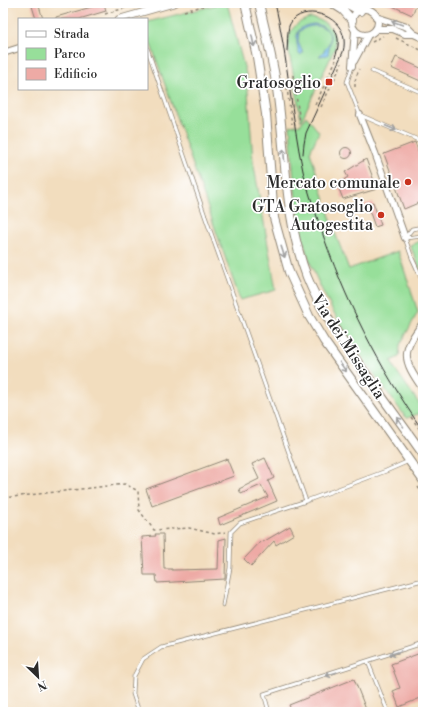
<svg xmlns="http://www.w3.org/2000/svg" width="426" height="715" font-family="'Libre Bodoni',serif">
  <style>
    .green { fill: #97df9a; stroke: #618562 }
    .water { fill: #73beec; stroke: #4f748c }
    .building { fill: #eeaaa5 }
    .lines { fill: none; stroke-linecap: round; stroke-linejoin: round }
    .lane-casing { stroke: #8e8474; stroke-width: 4.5 }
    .street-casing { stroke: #8e8474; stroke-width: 8 }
    .secondary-casing { stroke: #8e8474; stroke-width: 10 }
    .path { stroke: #8e8474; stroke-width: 1.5; stroke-dasharray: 3 3; stroke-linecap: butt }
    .lane { stroke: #fff; stroke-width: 3 }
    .street { stroke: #fff; stroke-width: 6 }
    .secondary { stroke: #fff; stroke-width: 8 }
    .tram { stroke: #2b2b2b; stroke-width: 1 }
    .oneway { stroke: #a0a0a0 }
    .poi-dot { fill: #c8321e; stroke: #fff; stroke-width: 1.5 }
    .labels { text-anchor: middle; stroke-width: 3.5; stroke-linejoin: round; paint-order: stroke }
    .poi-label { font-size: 16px; fill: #2b2b2b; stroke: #fff; text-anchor: end }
    .street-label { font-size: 16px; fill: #2b2b2b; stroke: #fff }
  </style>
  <rect width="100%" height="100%" fill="#fff"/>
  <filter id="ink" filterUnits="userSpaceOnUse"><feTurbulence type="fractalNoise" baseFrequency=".025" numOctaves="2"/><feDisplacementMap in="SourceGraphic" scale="8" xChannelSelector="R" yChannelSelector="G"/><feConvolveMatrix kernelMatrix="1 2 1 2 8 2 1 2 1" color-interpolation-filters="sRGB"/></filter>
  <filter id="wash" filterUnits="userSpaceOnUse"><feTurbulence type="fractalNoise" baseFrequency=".012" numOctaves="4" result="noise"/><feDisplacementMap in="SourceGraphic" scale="16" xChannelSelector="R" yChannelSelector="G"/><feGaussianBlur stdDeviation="0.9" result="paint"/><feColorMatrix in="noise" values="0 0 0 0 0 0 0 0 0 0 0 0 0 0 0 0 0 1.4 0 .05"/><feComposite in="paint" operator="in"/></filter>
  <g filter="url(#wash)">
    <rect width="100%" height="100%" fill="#f2ddbe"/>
    <path class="green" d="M224,3H227L247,78L253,161L276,290L240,300L147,33V22Z
      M310,18C327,19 337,32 335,48L301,121C298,105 296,88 293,72C291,61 287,49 289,38C291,26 300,21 310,18Z
      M306,116L319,132L310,152L335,233L349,269L398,251L418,312L400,345L399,357L391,361L395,369L423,409L421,414H418L407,418L404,415C365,361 321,306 303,240C294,203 293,163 290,126L301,124Z
      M423,240V276L410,245Z"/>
    <path class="water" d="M314,24C334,27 331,38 328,55L319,56C323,52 327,48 329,43C336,25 310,21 299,32L298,42L303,53L300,55L299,54C295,37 294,26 314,24Z"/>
    <g id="blocks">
      <path class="building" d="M31,3H38L43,19H36Z
        M94,3H104L106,11L79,19H56V17L95,6Z
        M386,3H417L412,15Z
        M396,57L423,69V82L391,68Z
        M415,142L423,165V201L404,209L384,154Z
        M340.5 153a5.5 5.5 0 1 1 11 0a5.5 5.5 0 1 1-11 0Z
        M366,159L377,189L343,199L337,184L348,177L345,172Z
        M373,202L381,225L375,227L369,210H365L364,205Z
        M265,458L274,478L268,481L277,501L220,525L218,518L268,497L261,485L241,494L239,489L259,479L252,464Z
        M227,459L234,476L152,506L146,489Z
        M290,526L294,534L276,545L274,541L251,566L244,559L262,540L263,542Z
        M155,534H163L164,569H172V570L218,569L219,540L226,538L225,579L157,583L156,575H144L142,537L156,536Z
        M423,652V697L399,707L393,691L400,688L391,664Z
        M354,679L367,712H317L316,710L310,712H292L289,705Z"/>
    </g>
  </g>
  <g filter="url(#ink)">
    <use href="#blocks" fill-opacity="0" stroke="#8e8474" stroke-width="1"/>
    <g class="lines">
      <defs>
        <path id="lane" d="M147,48L206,219L306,501
          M352,67L347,82L360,115L423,142
          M372,71L423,93
          M405,238L412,258L423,282
          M405,238L412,229L423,227
          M405,238L423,236
          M223,605L230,568L231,532L240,523L306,501L386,471L409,461
          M368,662L388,712
          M139,712L133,694L134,676L143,659L161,647L423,580
          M269,712L264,694L423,643"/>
        <path id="street" d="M352 22a13 13 0 1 1 26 0a13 13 0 1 1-26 0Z
          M376,17L407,27L414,34L423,38
          M119,19L175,3
          M376,29H393L405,34H414
          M3,53L19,48
          M354,61L368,35
          M352,66L355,31
          M360,115L375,153L405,238
          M423,323C401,352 402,359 423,389"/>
        <path id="secondary" d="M245,3L257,57L266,114L274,218L289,272L309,316L324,341L423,480
          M259,3C265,31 273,60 277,89C286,152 284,217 307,277C321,312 343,342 365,373C384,400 404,427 423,454
          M332,3L343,10L352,20
          M346,3L360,11"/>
      </defs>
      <use href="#lane" class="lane-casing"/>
      <use href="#street" class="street-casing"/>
      <use href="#secondary" class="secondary-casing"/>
      <path class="path" d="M184,11L203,6
        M105,14L125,8
        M396,38L423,51
        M372,42L383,36
        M293,75L300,122
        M286,81L292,124
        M355,87V81L359,69
        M315,105L336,60
        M321,107L342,63
        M411,417L423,434
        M418,487L423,494
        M3,498L125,484L138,491L139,510L154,530L189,528L215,534L226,532"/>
      <use href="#lane" class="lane"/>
      <use href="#street" class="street"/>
      <use href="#secondary" class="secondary"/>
      <path class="tram" d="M275,3C288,58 291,115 303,171C307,189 314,207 320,226C344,299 379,367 423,431
        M334,28C340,38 339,47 335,57
        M287,51C288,43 287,34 289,26C300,0 353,15 343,52L306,133L304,144L303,154"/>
    </g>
    <defs><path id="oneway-shaft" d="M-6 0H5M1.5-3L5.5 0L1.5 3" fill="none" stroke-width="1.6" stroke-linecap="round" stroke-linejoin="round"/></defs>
    <g class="oneway">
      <use href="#oneway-shaft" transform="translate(397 23) rotate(-160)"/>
      <use href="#oneway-shaft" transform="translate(253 41) rotate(78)"/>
      <use href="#oneway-shaft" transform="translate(391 128) rotate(23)"/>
      <use href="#oneway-shaft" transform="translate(284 155) rotate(-95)"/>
      <use href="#oneway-shaft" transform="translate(283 252) rotate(72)"/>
      <use href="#oneway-shaft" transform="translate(343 367) rotate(55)"/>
      <use href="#oneway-shaft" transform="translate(400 422) rotate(-126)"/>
      <use href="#oneway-shaft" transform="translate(395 653) rotate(161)"/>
      <use href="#oneway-shaft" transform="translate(331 674) rotate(162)"/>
    </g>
  </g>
  <g class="poi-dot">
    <rect x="325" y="78" width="8" height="8" rx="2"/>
    <circle cx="408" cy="182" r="4"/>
    <circle cx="381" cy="215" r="4"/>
  </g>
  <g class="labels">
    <g class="poi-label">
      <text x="321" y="88">Gratosoglio</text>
      <text x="400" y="188">Mercato comunale</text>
      <text x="373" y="212">GTA Gratosoglio<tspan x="373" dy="18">Autogestita</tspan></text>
    </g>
    <g class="street-label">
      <text transform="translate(349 346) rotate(57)" y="6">Via dei Missaglia</text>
    </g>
  </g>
  <rect width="426" height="715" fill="none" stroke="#fff" stroke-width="16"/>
  <rect x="18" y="18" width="130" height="72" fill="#ffffff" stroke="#aaaaaa"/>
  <rect x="26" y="31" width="20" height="6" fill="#ffffff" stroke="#aaaaaa"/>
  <text x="54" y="38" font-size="12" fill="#2b2b2b">Strada</text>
  <rect x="26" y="48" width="20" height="12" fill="#97df9a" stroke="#aaaaaa"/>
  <text x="54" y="58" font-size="12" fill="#2b2b2b">Parco</text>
  <rect x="26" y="68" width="20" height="12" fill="#eeaaa5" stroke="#aaaaaa"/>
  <text x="54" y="78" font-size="12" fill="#2b2b2b">Edificio</text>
  <g transform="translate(38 677) rotate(155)" stroke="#ffffff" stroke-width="3" paint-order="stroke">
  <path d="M0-3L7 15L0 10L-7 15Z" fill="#2b2b2b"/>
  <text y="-6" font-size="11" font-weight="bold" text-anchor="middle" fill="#2b2b2b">N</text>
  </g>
</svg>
